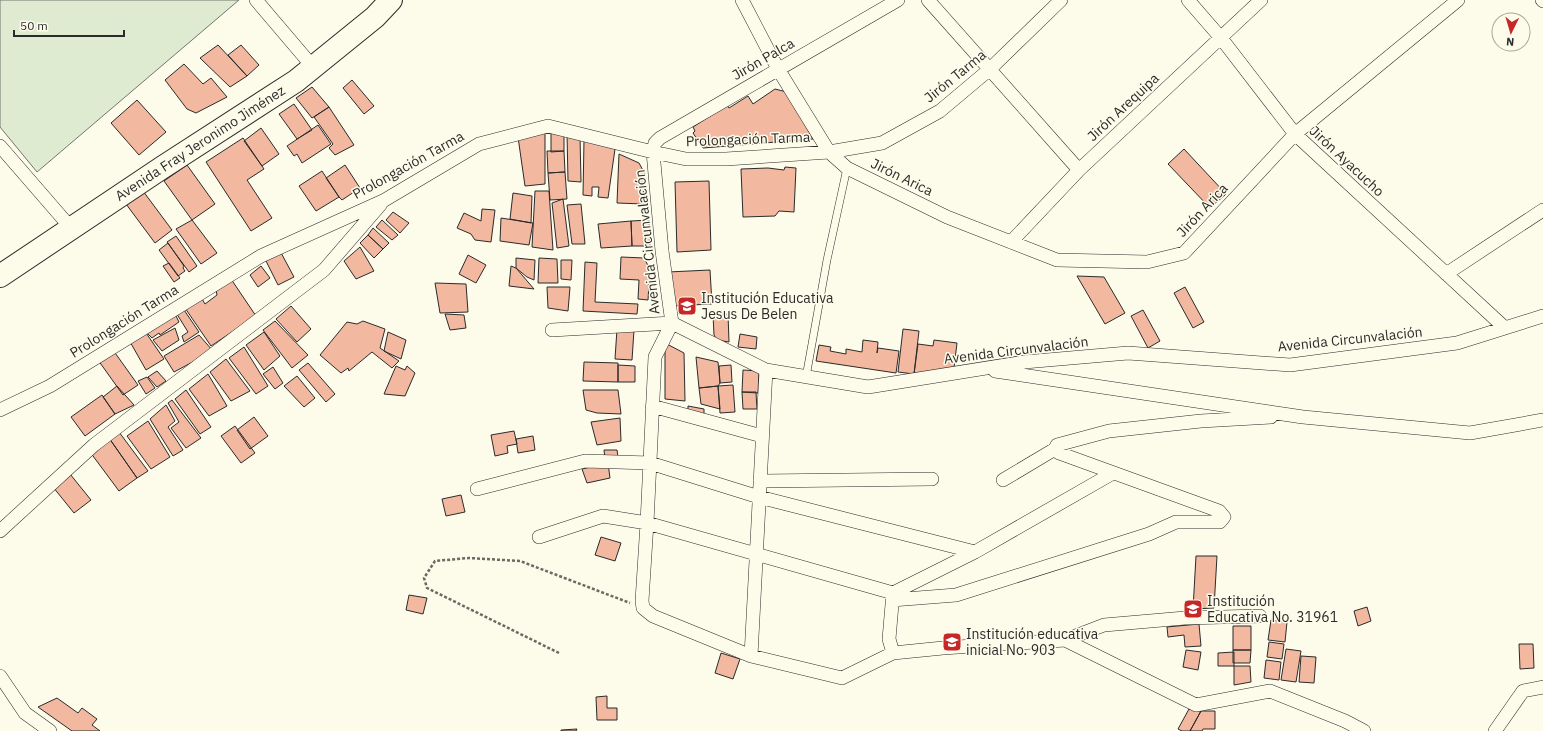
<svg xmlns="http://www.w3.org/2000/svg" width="1543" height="731" font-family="'IBM Plex Sans',sans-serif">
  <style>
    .green { fill: #deebd1; stroke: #74746e }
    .building { fill: #f2b8a0; stroke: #2b2b2b }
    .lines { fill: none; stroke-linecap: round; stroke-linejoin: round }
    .service-casing { stroke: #2b2b2b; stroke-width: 8 }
    .minor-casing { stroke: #2b2b2b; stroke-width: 14 }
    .trunk-casing { stroke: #2b2b2b; stroke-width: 24 }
    .path { stroke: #6a6964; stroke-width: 2.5; stroke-dasharray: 3 2; stroke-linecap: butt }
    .service { stroke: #fdfbea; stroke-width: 7 }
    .minor { stroke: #fdfbea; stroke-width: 13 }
    .trunk { stroke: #fdfbea; stroke-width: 22 }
    .labels { text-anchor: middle; stroke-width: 3; stroke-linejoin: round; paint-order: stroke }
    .street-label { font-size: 14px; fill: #2b2b2b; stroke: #fdfbea }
    .poi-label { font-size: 14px; fill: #2b2b2b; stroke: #fdfbea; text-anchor: start }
  </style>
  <rect width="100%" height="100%" fill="#fdfbea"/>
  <path class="green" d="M0,0H239L37,172L0,127Z"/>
  <path class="building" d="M218,45L247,76L230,87L200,58Z
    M241,45L259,65L247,76L228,55Z
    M184,64L203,84L211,78L227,97L196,113L187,109L165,80Z
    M352,80L374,106L364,114L343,88Z
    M312,87L329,107L312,118L296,98Z
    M775,89L787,92L813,139L703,148L693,133L695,131L693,127L727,105L729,108L748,96L753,104Z
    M137,100L166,132L139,155L111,123Z
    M294,104L312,130L297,139L279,114Z
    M329,107L354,145L335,155L329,148L333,144L314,117Z
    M318,125L331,144L302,163L297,154L294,156L287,146Z
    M261,128L279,154L262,166L244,141Z
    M545,131V184L525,186L518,137Z
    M564,131V151L551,152V132Z
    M567,133L580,137L581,182L568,181Z
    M243,138L264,169L247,180L272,218L251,231L206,162Z
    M584,140L615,149L608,198L598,197L599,187H592V196L583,195Z
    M1184,149L1226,194L1210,208L1168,164Z
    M547,151H564L565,172L548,173Z
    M619,154L639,163L645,174L643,204L617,203Z
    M187,165L215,204L192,220L164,181Z
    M345,165L360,188L342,200L339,197L326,178Z
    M785,167L796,168L794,212L779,211L775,216L743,217L741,169L768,168L784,170Z
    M322,171L339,197L316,211L299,186Z
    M565,172L567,199L550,200L548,173Z
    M709,181L711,250L677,252L675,182Z
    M143,191L172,230L155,243L126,204Z
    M535,191H549L553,250L532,247Z
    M513,193L532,196L531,223L510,219Z
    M563,199L569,246L557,248L552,203Z
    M581,204L585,244H572L567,205Z
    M482,209L495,210L491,242L475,240L471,234L457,228L464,213L481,221Z
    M393,212L409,223L400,233L386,220Z
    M501,218L533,223L529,245L500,241Z
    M192,220L217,253L201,264L176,229Z
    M382,220L398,235L392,240L376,227Z
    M649,220L650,246H632L631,221Z
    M631,221L632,246L601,248L598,224Z
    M373,228L389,243L383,249L368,235Z
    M368,235L383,249L374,258L360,243Z
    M176,236L197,266L189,272L167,242Z
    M168,243L184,266L183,268L185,271L178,276L159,250Z
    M360,247L374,271L356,279L344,261Z
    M279,249L294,277L278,285L264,257Z
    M468,255L486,265L476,283L459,274Z
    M621,257L644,258L650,269L648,300L638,299L639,280L620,279Z
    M516,258L535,260L534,280L527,277L516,268Z
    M539,258L557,259L558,283H538Z
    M561,260H572L571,280L561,279Z
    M585,262L597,263L595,302L638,304L637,314L583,311Z
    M169,263L180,278L174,282L163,266Z
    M261,266L270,278L258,287L250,275Z
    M511,266L516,268L534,289L509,286Z
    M710,270L712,304L671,306L668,272Z
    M1077,276L1104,277L1125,313L1105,324Z
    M231,279L256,316L211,346L185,308L201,297L205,304L217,295L216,290Z
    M435,283L466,284L468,312L440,313Z
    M547,287H570L568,311L548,308Z
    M1185,287L1204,322L1193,328L1174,293Z
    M291,306L311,329L297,342L276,319Z
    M182,307L199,332L184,342L182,336L188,332L175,311Z
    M1143,310L1160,341L1148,348L1131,316Z
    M174,312L179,322L160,335L159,333L152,338L144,330Z
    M445,314L464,315L466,328L450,330Z
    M728,314L729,342L717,340L714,335L713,315Z
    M275,321L308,355L292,368L263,330Z
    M363,321L385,329L380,348L399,361L392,368L372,352L349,371L348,368L341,373L320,355L347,322L357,324Z
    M175,328L179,340L162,351L153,340Z
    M617,329L634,330L632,360L615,359Z
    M903,329L919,331L914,374L898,372Z
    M144,330L164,359L146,370L129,340Z
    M264,332L280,356L264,370L246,345Z
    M388,332L406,340L401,359L384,351Z
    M740,334L757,337L756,349L738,347Z
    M199,335L213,351L174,372L164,356Z
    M863,340L878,342L877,353L878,348L899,351L896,373L816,361L819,345L831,347L830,351L846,354V349L862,352Z
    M934,340L957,343L954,368L914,374L918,344L933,346Z
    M665,343L684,353L685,401L665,399Z
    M244,347L268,386L256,394L229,358Z
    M113,350L138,385L123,395L98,360Z
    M696,357L718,362L720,383L718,386L699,388Z
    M226,359L250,391L231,401L210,372Z
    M584,362L618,363V382L583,381Z
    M308,363L335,394L326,402L299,370Z
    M618,365L635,366V382H618Z
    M731,365L732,382L720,383L719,366Z
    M396,366L405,370L407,366L415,373L405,396L384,394Z
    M273,367L283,383L275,389L263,374Z
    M743,370L759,371L758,393L742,392Z
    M157,371L166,381L157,387L148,377Z
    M208,374L227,406L209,416L189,389Z
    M297,376L315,398L304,407L284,386Z
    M147,377L155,388L146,394L138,381Z
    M733,385L735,412L720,413L718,386Z
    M117,386L134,405L115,414L103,397Z
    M718,386L720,409L701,404L699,388Z
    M186,390L211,427L200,434L175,399Z
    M583,390H618L621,414L597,413L586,410Z
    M742,392H756L757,409H743Z
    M102,395L115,414L85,436L71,417Z
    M172,400L201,438L186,448L171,428L179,422L168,403Z
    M166,405L175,421L168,427L183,450L173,456L150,419Z
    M688,406L704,409V416L688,413Z
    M254,417L268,436L250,449L237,430Z
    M620,418L621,441L597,445L591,422Z
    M148,421L170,457L151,469L127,436Z
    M235,426L255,453L241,463L221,436Z
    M514,431L517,444L507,446L508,453L495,456L491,435Z
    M119,432L148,471L137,478L109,438Z
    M533,436L535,450L518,453L516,439Z
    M109,438L137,478L119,491L90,452Z
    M604,450H617L618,457L605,459Z
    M608,463L610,478L587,483L582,469Z
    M70,474L91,500L74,513L53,487Z
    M461,495L465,512L446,516L442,499Z
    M601,537L621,543L615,561L595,555Z
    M1196,556H1217L1214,608L1193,609Z
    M409,595L427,598L423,614L406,610Z
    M1367,607L1371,621L1358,626L1354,611Z
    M1271,620L1287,622L1285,642L1268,640Z
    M1199,624L1201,646L1185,647L1184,635L1168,637L1167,627Z
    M1233,626H1251V650H1233Z
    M1269,642L1284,644L1282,659L1267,657Z
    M1519,644H1533L1534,668L1520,669Z
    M1286,649L1301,651L1296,682L1281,680Z
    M1186,650L1201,652L1198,670L1183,667Z
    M1233,650H1251L1250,663H1233Z
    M1234,652V666H1218V653Z
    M721,653L740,659L733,679L715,673Z
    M1301,656L1316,657L1314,683L1299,682Z
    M1266,660L1281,662L1279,680L1264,678Z
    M1234,666H1250L1251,682L1234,685Z
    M607,696V708H617V720H597L596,697Z
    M57,698L78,713L82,708L97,719L92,725L100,731H72L38,707Z
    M1189,709L1201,711L1190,731H1182L1178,729Z
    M1201,711H1215V729H1203L1202,731H1190Z
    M577,729L576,731H561V730Z"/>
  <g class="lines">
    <defs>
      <path id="service" d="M806,377L827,260L847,168"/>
      <path id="minor" d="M256,0L313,67
        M742,0L778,69L829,152L847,168L947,217L1057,260L1147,262L1184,253L1295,134L1458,0
        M898,0L660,138L655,143L653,152L662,251L672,323L766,370L868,387L1024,362L1128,353L1290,365L1457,343L1543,316
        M928,0L1079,170
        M1188,0L1221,38L1295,134L1505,328
        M1542,0L1543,1
        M0,146L71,228
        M1011,242L1079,170L1261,0
        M1446,274L1543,210
        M672,323L655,357L647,523L642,601L643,608L653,616L751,656L842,678L893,653L943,648L1065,640L1104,625L1185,618L1260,616
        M552,330L672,323
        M995,371L1303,417L1470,433L1543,420
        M652,406L762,436
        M0,410L50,386L261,256L383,201L479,144L548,126L653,152L686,159H726L829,152L882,143L940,111L990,69L1061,0
        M1003,480L1055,449L1057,445L1109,431L1201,421L1271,417
        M760,481L932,479
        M477,489L585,461L650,463L759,497L975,552
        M0,531L94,445L324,270L381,204
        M539,537L603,516L647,523L893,593
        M892,600L956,595L1149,534L1176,522H1220L1224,517L1219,511L1059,453L1055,449
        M1065,640L1196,705L1270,691L1345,721L1364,731
        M893,653L889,639L893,593L975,552L1113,473
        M751,656L766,370
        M0,676L25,713L50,731
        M1495,731L1523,691L1543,687"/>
      <path id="trunk" d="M0,276L163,167L296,81L375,17L391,0"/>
    </defs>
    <use href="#service" class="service-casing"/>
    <use href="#minor" class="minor-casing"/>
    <use href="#trunk" class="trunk-casing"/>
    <path class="path" d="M559,653L427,588L424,578L435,561L469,558L520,561L630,603"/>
    <use href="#service" class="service"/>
    <use href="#minor" class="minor"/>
    <use href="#trunk" class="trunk"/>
  </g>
  <defs>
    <symbol id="school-square" viewBox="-11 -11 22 22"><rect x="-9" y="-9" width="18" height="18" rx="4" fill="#c62828" stroke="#fdfbea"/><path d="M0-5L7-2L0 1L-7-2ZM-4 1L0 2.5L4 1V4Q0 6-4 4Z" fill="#fff"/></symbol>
  </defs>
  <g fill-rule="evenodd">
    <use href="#school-square" x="676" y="295" width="22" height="22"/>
    <use href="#school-square" x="1182" y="598" width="22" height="22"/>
    <use href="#school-square" x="941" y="631" width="22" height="22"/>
  </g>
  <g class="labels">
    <g class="street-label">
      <text transform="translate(763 59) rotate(-30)" y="5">Jirón Palca</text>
      <text transform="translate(955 76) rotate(-39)" y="5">Jirón Tarma</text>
      <text transform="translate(1123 107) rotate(-43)" y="5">Jirón Arequipa</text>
      <text transform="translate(748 139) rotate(-2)" y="5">Prolongación Tarma</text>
      <text transform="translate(200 143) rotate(-33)" y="5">Avenida Fray Jeronimo Jiménez</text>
      <text transform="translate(1347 161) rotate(43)" y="5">Jirón Ayacucho</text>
      <text transform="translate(408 165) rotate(-29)" y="5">Prolongación Tarma</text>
      <text transform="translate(902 177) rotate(26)" y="5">Jirón Arica</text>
      <text transform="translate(1202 210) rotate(-47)" y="5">Jirón Arica</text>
      <text transform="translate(647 242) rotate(-96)" y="5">Avenida Circunvalación</text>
      <text transform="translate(124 321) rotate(-32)" y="5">Prolongación Tarma</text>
      <text transform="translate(1350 339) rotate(-6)" y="5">Avenida Circunvalación</text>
      <text transform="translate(1016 350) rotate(-7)" y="5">Avenida Circunvalación</text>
    </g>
    <g class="poi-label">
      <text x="701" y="303">Institución Educativa<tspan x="701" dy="16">Jesus De Belen</tspan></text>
      <text x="1207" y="606">Institución<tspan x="1207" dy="16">Educativa No. 31961</tspan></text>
      <text x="966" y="639">Institución educativa<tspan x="966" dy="16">inicial No. 903</tspan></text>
    </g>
  </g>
  <g transform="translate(1511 32) rotate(185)"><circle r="19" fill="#fdfbea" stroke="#a9a89e"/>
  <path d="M0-3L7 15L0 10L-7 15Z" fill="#c62828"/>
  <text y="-6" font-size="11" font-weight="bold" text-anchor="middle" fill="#2b2b2b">N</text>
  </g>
  <path d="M14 30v6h110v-6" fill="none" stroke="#2b2b2b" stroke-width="2"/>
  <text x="20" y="30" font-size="12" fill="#2b2b2b" stroke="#fdfbea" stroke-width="3" paint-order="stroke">50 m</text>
</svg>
